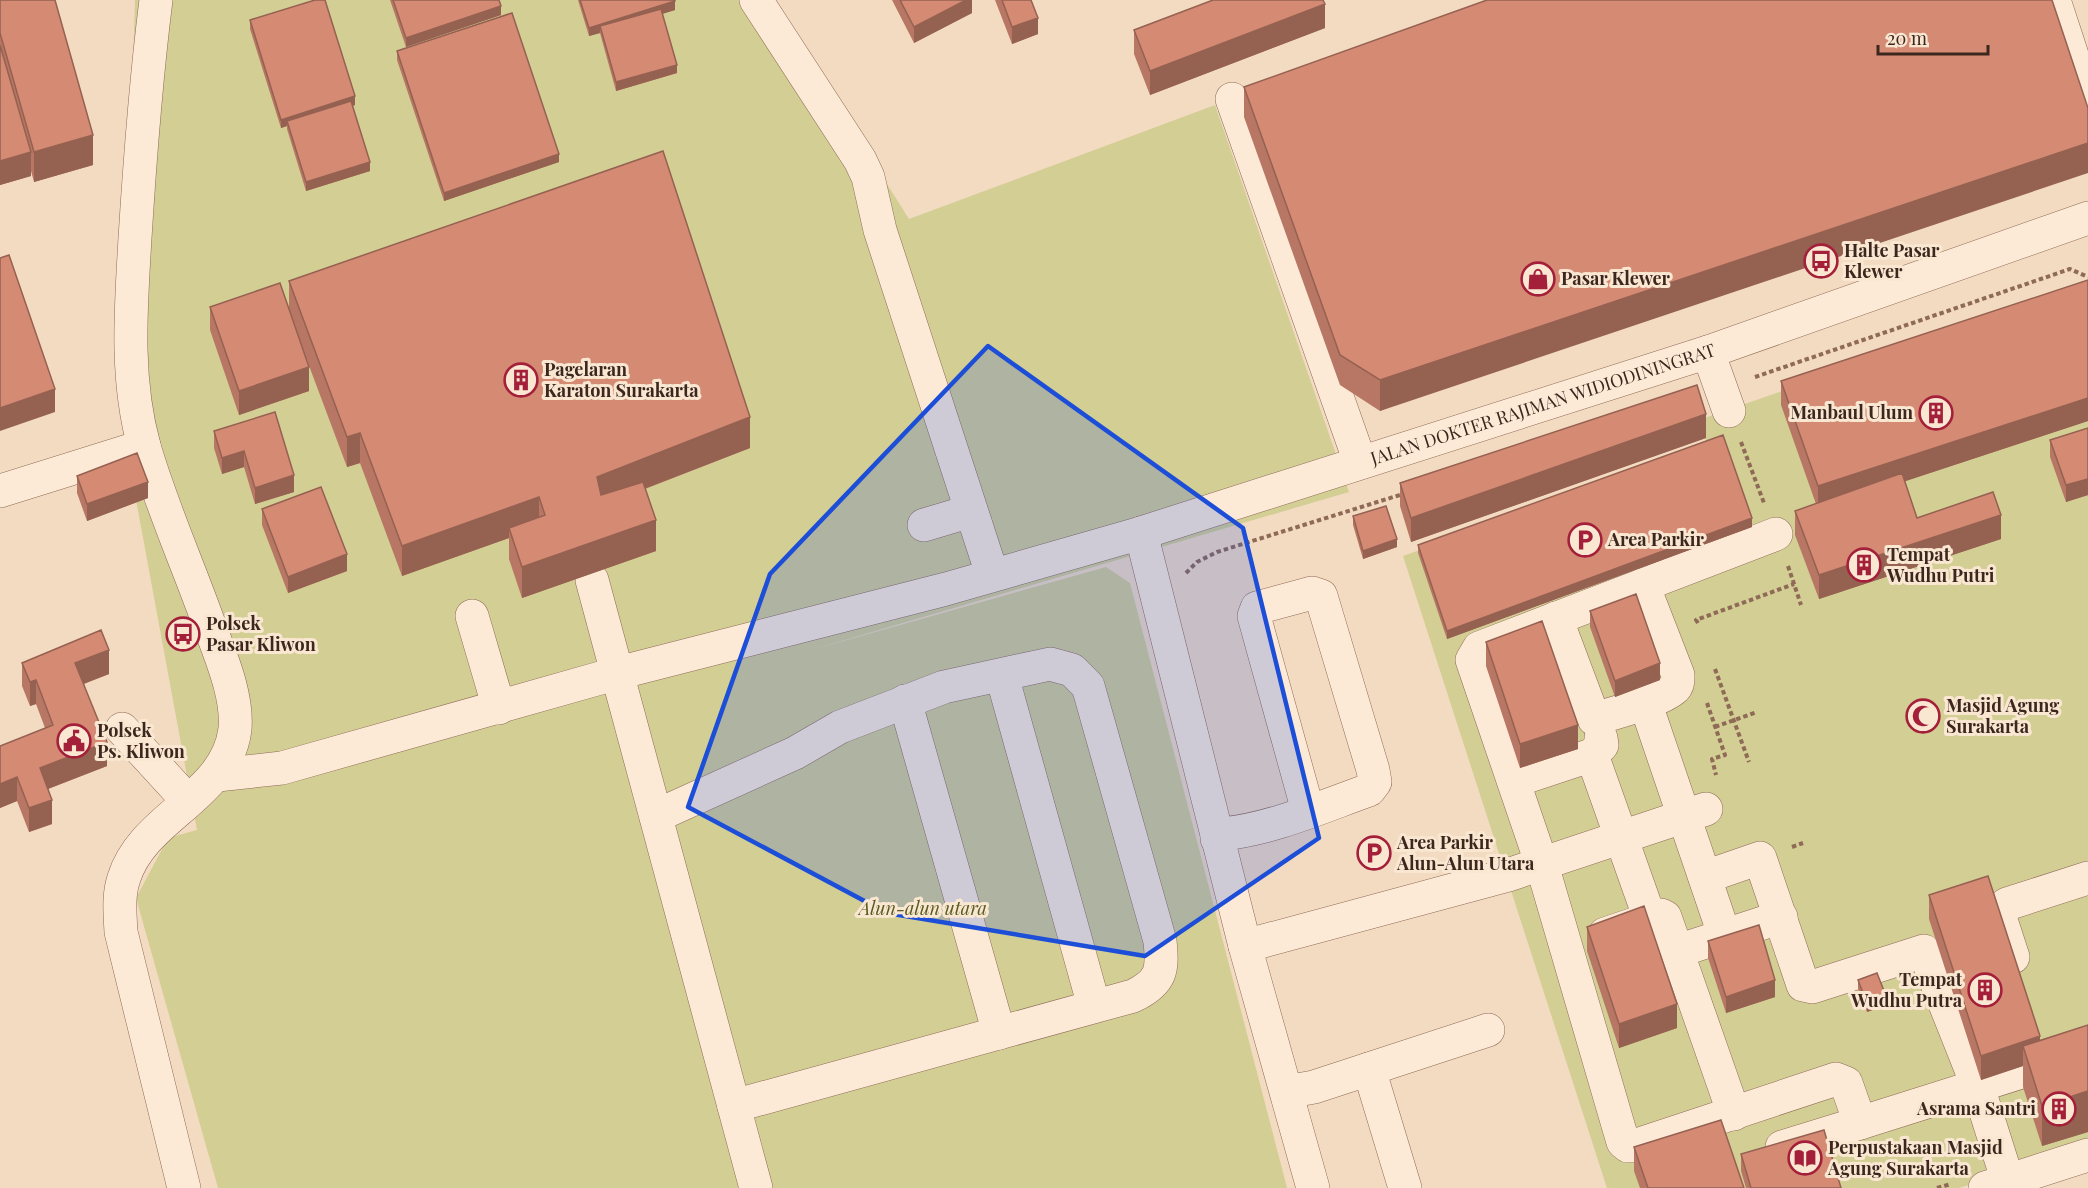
<svg xmlns="http://www.w3.org/2000/svg" width="2088" height="1188" font-family="'Playfair Display',serif">
  <style>
    .green { fill: #d2ce94 }
    .lines { fill: none; stroke-linecap: round; stroke-linejoin: round }
    .minor-casing { stroke: #8f6a57; stroke-width: 34 }
    .path { stroke: #8f6a57; stroke-width: 4; stroke-dasharray: 4.5 3; stroke-linecap: butt }
    .minor { stroke: #fcead6; stroke-width: 33 }
    .wall { fill: #b77764 }
    .shaded-wall { fill: #956151 }
    .building { fill: #d58a74; stroke: #956151; stroke-width: 1.5 }
    .marked { fill: #1d4ed8; fill-opacity: 0.2; stroke: #1d4ed8; stroke-width: 4.5; stroke-linejoin: round }
    .labels { text-anchor: middle; stroke-width: 6; stroke-linejoin: round; paint-order: stroke }
    .poi-label { font-size: 18px; font-weight: bold; fill: #3d261d; stroke: #f9e7d2; text-anchor: start }
    .street-label { font-size: 18px; fill: #3d261d; stroke: #f9e7d2 }
    .park-label { font-size: 18px; font-style: italic; fill: #585c21; stroke: #f9e7d2 }
  </style>
  <rect width="100%" height="100%" fill="#f3dbc2"/>
  <path class="green" d="M135,0H771L909,219L1215,105L1349,492L804,652L1106,567L1130,583L1287,1188H218L136,898L168,838L197,830L122,424Z
    M2082,287L2088,289V1148L1959,1188H1607L1403,556L1708,447L1699,420Z"/>
  <g class="lines">
    <defs>
      <g id="minor">
        <path d="M156,0C146,79 140,158 135,238C131,308 125,377 144,446C161,505 188,565 209,624C220,655 238,695 235,729C227,797 143,816 124,878C118,895 120,914 121,932L184,1188"/>
        <path d="M756,0L860,160L868,177L880,230L992,574"/>
        <path d="M2054,0L2088,104"/>
        <path d="M1232,99L1360,462"/>
        <path d="M1708,352L1729,411"/>
        <path d="M0,491L144,446"/>
        <path d="M924,525L971,511"/>
        <path d="M1141,533L1245,946L1313,1188"/>
        <path d="M1776,534L1479,648L1472,660L1542,865L1623,1142L1628,1146H1634L1836,1079L1846,1083L1860,1123L2088,1051"/>
        <path d="M592,580L756,1188"/>
        <path d="M472,616L499,708"/>
        <path d="M1556,618L1594,719C1614,713 1661,701 1675,688C1679,684 1678,679 1678,675L1643,585"/>
        <path d="M1002,676L1094,1006"/>
        <path d="M905,701L999,1033"/>
        <path d="M1645,702L1725,937"/>
        <path d="M122,729L188,801"/>
        <path d="M1592,755L1650,919"/>
        <path id="s1" d="M217,775L282,768L618,673L946,589L1141,533L1708,352L2088,218"/>
        <path d="M1514,781L1592,755L1602,745L1601,738"/>
        <path d="M656,816L795,753L840,727L944,687L1050,664L1072,670L1088,686L1160,941C1163,970 1162,982 1133,996L734,1106"/>
        <path d="M1217,839L1222,834C1272,829 1321,807 1369,790L1375,782L1373,770L1321,596L1312,593L1257,608L1254,616L1308,811"/>
        <path d="M1705,877L1760,858L1803,985L1812,987L1924,951L1978,1087L2010,1188"/>
        <path d="M1605,934L1661,915L1665,917L1734,1114"/>
        <path d="M1245,946L1508,875L1706,809"/>
        <path d="M1678,951L1781,917"/>
        <path d="M2013,957L2001,920L2002,908L2007,904L2088,878"/>
        <path d="M1369,1069L1405,1188"/>
        <path d="M1288,1096L1292,1091L1314,1087L1488,1030"/>
        <path d="M1782,1147L1860,1123"/>
        <path d="M1985,1188L2088,1155"/>
      </g>
    </defs>
    <use href="#minor" class="minor-casing"/>
    <path class="path" d="M1755,377L2070,269L2088,277
      M1741,442L1764,503
      M1788,566L1801,605
      M1186,573L1197,562L1217,552L1403,494
      M1698,623L1696,620L1794,584
      M1715,669L1749,762
      M1707,703L1725,755L1712,759L1716,775
      M1715,727L1757,712
      M1792,847L1803,843
      M1937,1188L1951,1184"/>
    <use href="#minor" class="minor"/>
  </g>
  <path class="wall" d="M0,0L93,165L34,182L31,171V176L0,185Z
    M390,0H499L501,15L406,47Z
    M578,0H675V10L662,14L677,73L616,91L600,33L589,36Z
    M892,0H972V13L914,43Z
    M995,0H1031L1038,34L1012,44Z
    M250,20L355,105L353,106L370,171L306,191L287,129V126L281,128L250,29Z
    M1325,28L1150,95L1134,54V30Z
    M397,51L559,162L444,201L397,60Z
    M1244,87L2088,108L1380,411L1340,385L1244,117Z
    M289,281L750,448L645,489L656,551L522,598L509,559V538L402,576L360,463L347,467L299,339L309,391L239,415L210,330V307L289,309Z
    M1781,381L2088,421L1905,481L1917,518L2001,539L1819,599L1795,535V511L1816,504L1781,405Z
    M275,412L294,492L255,504L244,467L222,474L214,448V431Z
    M2088,428V495L2066,502L2050,457V440Z
    M1706,438L1411,542L1400,506V483Z
    M77,476L148,498L87,521L77,493Z
    M262,509L347,571L288,593L262,525Z
    M1353,516L1397,547L1363,559L1353,525Z
    M1752,527L1447,639L1418,553V545Z
    M1590,611L1660,680L1615,697L1590,627Z
    M1486,642L1578,749L1520,768L1486,666Z
    M22,663L109,674L84,684L107,766L48,789L52,824L29,832L17,801L0,808V746L45,728L36,704L30,706L22,686Z
    M1929,895L2040,1040L2088,1025V1132L2042,1146L2023,1087V1066L1981,1080L1929,919Z
    M1587,927L1677,1028L1619,1048L1587,951Z
    M1708,941L1775,997L1726,1013L1708,958Z
    M1858,980L1886,1005L1867,1012L1858,989Z
    M1634,1147L1744,1188H1640L1634,1171Z
    M1741,1154L1841,1188H1746L1741,1171Z"/>
  <path class="shaded-wall" d="M966,0H972V13L914,43V27Z
    M675,1V10L602,32L600,26V33L589,36V28Z
    M1325,4V28L1150,95V71Z
    M501,6V15L406,47V38Z
    M1038,18V34L1012,44V27Z
    M677,65V73L616,91V82Z
    M355,96V105L289,126L287,121V126L281,128V120Z
    M93,135V165L34,182V152Z
    M2088,143V173L1380,411V380Z
    M31,152V176L0,185V161Z
    M559,154V162L444,201V193Z
    M370,162V171L306,191V182Z
    M309,367V391L239,415V391Z
    M55,389V412L0,431V408Z
    M2088,398V421L1818,510V486Z
    M1706,414V438L1411,542V518Z
    M750,417V448L597,507V477Z
    M360,433V463L347,467V437Z
    M244,451V467L222,474V458Z
    M294,475V492L255,504V488Z
    M2088,479V495L2066,502V485Z
    M148,482V498L87,521V504Z
    M539,497V527L509,528V538L402,576V546Z
    M2001,515V539L1819,599V575Z
    M1752,518V527L1447,639V631Z
    M656,520V551L522,598V567Z
    M1397,539V547L1363,559V551Z
    M347,554V571L288,593V577Z
    M109,650V674L75,687V663Z
    M1660,663V680L1615,697V681Z
    M36,680V704L30,706V682Z
    M1578,725V749L1520,768V744Z
    M107,742V766L40,792V768Z
    M17,777V801L0,808V784Z
    M52,800V824L29,832V808Z
    M1775,980V997L1726,1013V997Z
    M1886,996V1005L1867,1012V1003Z
    M1677,1004V1028L1619,1048V1024Z
    M2040,1036V1060L2023,1046V1066L1981,1080V1056Z
    M2088,1091V1132L2042,1146V1106Z"/>
  <path class="building" d="M0,0H55L93,135L34,152L0,33Z
    M315,0H325L355,96L281,120L250,20Z
    M393,0H499L501,6L406,38Z
    M580,0H675V1L589,28Z
    M900,0H966L914,27Z
    M1002,0H1031L1038,18L1012,27Z
    M1213,0H1323L1325,4L1150,71L1134,30Z
    M1487,0H2052L2088,108V143L1380,380L1340,355L1244,87Z
    M661,9L677,65L616,82L600,26Z
    M512,13L559,154L444,193L397,51Z
    M0,45L31,152L0,161Z
    M351,101L370,162L306,182L287,121Z
    M663,151L750,417L597,477L601,495L643,482L656,520L522,567L509,528L545,515L539,497L402,546L360,433L347,437L289,281Z
    M9,255L55,389L0,408V258Z
    M2088,280V398L1818,486L1781,381Z
    M280,283L309,367L239,391L210,307Z
    M1697,385L1706,414L1411,518L1400,483Z
    M275,412L294,475L255,488L244,451L222,458L214,431Z
    M2088,428V479L2066,485L2050,440Z
    M1723,435L1752,518L1447,631L1418,545Z
    M137,453L148,482L87,504L77,476Z
    M1902,473L1917,518L1993,492L2001,515L1819,575L1795,511Z
    M321,487L347,554L288,577L262,509Z
    M1386,506L1397,539L1363,551L1353,516Z
    M1636,594L1660,663L1615,681L1590,611Z
    M1542,621L1578,725L1520,744L1486,642Z
    M101,630L109,650L75,663L107,742L40,768L52,800L29,808L17,777L0,784V746L53,725L36,680L30,682L22,663Z
    M1988,876L2040,1036L1981,1056L1929,895Z
    M1644,906L1677,1004L1619,1024L1587,927Z
    M1759,925L1775,980L1726,997L1708,941Z
    M1877,973L1886,996L1867,1003L1858,980Z
    M2088,1025V1091L2042,1106L2023,1046Z
    M1721,1120L1744,1188H1648L1634,1147Z
    M1824,1130L1841,1188H1751L1741,1154Z"/>
  <path class="marked" d="M988,346L1243,528L1319,838L1145,956L887,913L688,807L770,574Z"/>
  <defs>
    <symbol id="bus-ring" viewBox="-11 -11 22 22"><circle r="9.5" fill="#f9e7d2" stroke="#a4203a" stroke-width="1.5"/><path d="M-5-6H5V4H4V6H2V4H-2V6H-4V4H-5ZM-3.5-4V0h7V-4ZM-3.5 1.2v1.5H-2V1.2ZM2 1.2v1.5H3.5V1.2Z" fill="#a4203a"/></symbol>
    <symbol id="shop-ring" viewBox="-11 -11 22 22"><circle r="9.5" fill="#f9e7d2" stroke="#a4203a" stroke-width="1.5"/><path d="M-5-2.5h2.3a2.7 3.5 0 0 1 5.4 0H5L5.5 6h-11ZM-1.5-2.5h3a1.5 2.3 0 0 0-3 0Z" fill="#a4203a"/></symbol>
    <symbol id="building-ring" viewBox="-11 -11 22 22"><circle r="9.5" fill="#f9e7d2" stroke="#a4203a" stroke-width="1.5"/><path d="M-4-6H4V6H1V3H-1V6H-4ZM-2.5-4.3h1.7v1.8h-1.7ZM.8-4.3h1.7v1.8H.8ZM-2.5-1h1.7V.8h-1.7ZM.8-1h1.7V.8H.8Z" fill="#a4203a"/></symbol>
    <symbol id="parking-ring" viewBox="-11 -11 22 22"><circle r="9.5" fill="#f9e7d2" stroke="#a4203a" stroke-width="1.5"/><path d="M-3.5-5.5H1a3.5 3.5 0 0 1 0 7H-1V5.5H-3.5ZM-1-3.4V-.6H.8a1.4 1.4 0 0 0 0-2.8Z" fill="#a4203a"/></symbol>
    <symbol id="mosque-ring" viewBox="-11 -11 22 22"><circle r="9.5" fill="#f9e7d2" stroke="#a4203a" stroke-width="1.5"/><path d="M3.5-4.9A6 6 0 1 0 3.5 4.9A5 5 0 1 1 3.5-4.9Z" fill="#a4203a"/></symbol>
    <symbol id="civic-ring" viewBox="-11 -11 22 22"><circle r="9.5" fill="#f9e7d2" stroke="#a4203a" stroke-width="1.5"/><path d="M-.6-6.5H3V-4.5H.6V-3L4-1V1h2V6H-6V1h2V-1L-.6-3ZM-1.2 2.5V6h2.4V2.5Z" fill="#a4203a"/></symbol>
    <symbol id="library-ring" viewBox="-11 -11 22 22"><circle r="9.5" fill="#f9e7d2" stroke="#a4203a" stroke-width="1.5"/><path d="M-6-4Q-3-5.5-.7-3.5V5Q-3 3-6 4ZM6-4Q3-5.5 .7-3.5V5Q3 3 6 4Z" fill="#a4203a"/></symbol>
  </defs>
  <g fill-rule="evenodd">
    <use href="#bus-ring" x="1802" y="242" width="38" height="38"/>
    <use href="#shop-ring" x="1519" y="260" width="38" height="38"/>
    <use href="#building-ring" x="502" y="361" width="38" height="38"/>
    <use href="#building-ring" x="1917" y="394" width="38" height="38"/>
    <use href="#parking-ring" x="1566" y="521" width="38" height="38"/>
    <use href="#building-ring" x="1845" y="546" width="38" height="38"/>
    <use href="#bus-ring" x="164" y="615" width="38" height="38"/>
    <use href="#mosque-ring" x="1904" y="697" width="38" height="38"/>
    <use href="#civic-ring" x="55" y="722" width="38" height="38"/>
    <use href="#parking-ring" x="1355" y="834" width="38" height="38"/>
    <use href="#building-ring" x="1966" y="971" width="38" height="38"/>
    <use href="#building-ring" x="2040" y="1090" width="38" height="38"/>
    <use href="#library-ring" x="1786" y="1139" width="38" height="38"/>
  </g>
  <g class="labels">
    <g class="poi-label">
      <text x="1844" y="257">Halte Pasar<tspan x="1844" dy="21">Klewer</tspan></text>
      <text x="1561" y="285">Pasar Klewer</text>
      <text x="544" y="376">Pagelaran<tspan x="544" dy="21">Karaton Surakarta</tspan></text>
      <text x="1913" y="419" text-anchor="end">Manbaul Ulum</text>
      <text x="1608" y="546">Area Parkir</text>
      <text x="1887" y="561">Tempat<tspan x="1887" dy="21">Wudhu Putri</tspan></text>
      <text x="206" y="630">Polsek<tspan x="206" dy="21">Pasar Kliwon</tspan></text>
      <text x="1946" y="712">Masjid Agung<tspan x="1946" dy="21">Surakarta</tspan></text>
      <text x="97" y="737">Polsek<tspan x="97" dy="21">Ps. Kliwon</tspan></text>
      <text x="1397" y="849">Area Parkir<tspan x="1397" dy="21">Alun-Alun Utara</tspan></text>
      <text x="1962" y="986" text-anchor="end">Tempat<tspan x="1962" dy="21">Wudhu Putra</tspan></text>
      <text x="2036" y="1115" text-anchor="end">Asrama Santri</text>
      <text x="1828" y="1154">Perpustakaan Masjid<tspan x="1828" dy="21">Agung Surakarta</tspan></text>
    </g>
    <g class="street-label">
      <text dy="6" stroke="none"><textPath href="#s1" startOffset="1378">JALAN DOKTER RAJIMAN WIDIODININGRAT</textPath></text>
    </g>
    <g class="park-label">
      <text x="923" y="915">Alun-alun utara</text>
    </g>
  </g>
  <path d="M1878 45v9h110v-9" fill="none" stroke="#3d261d" stroke-width="3"/>
  <text x="1887" y="45" font-size="18" fill="#3d261d" stroke="#f9e7d2" stroke-width="4.5" paint-order="stroke">20 m</text>
</svg>
